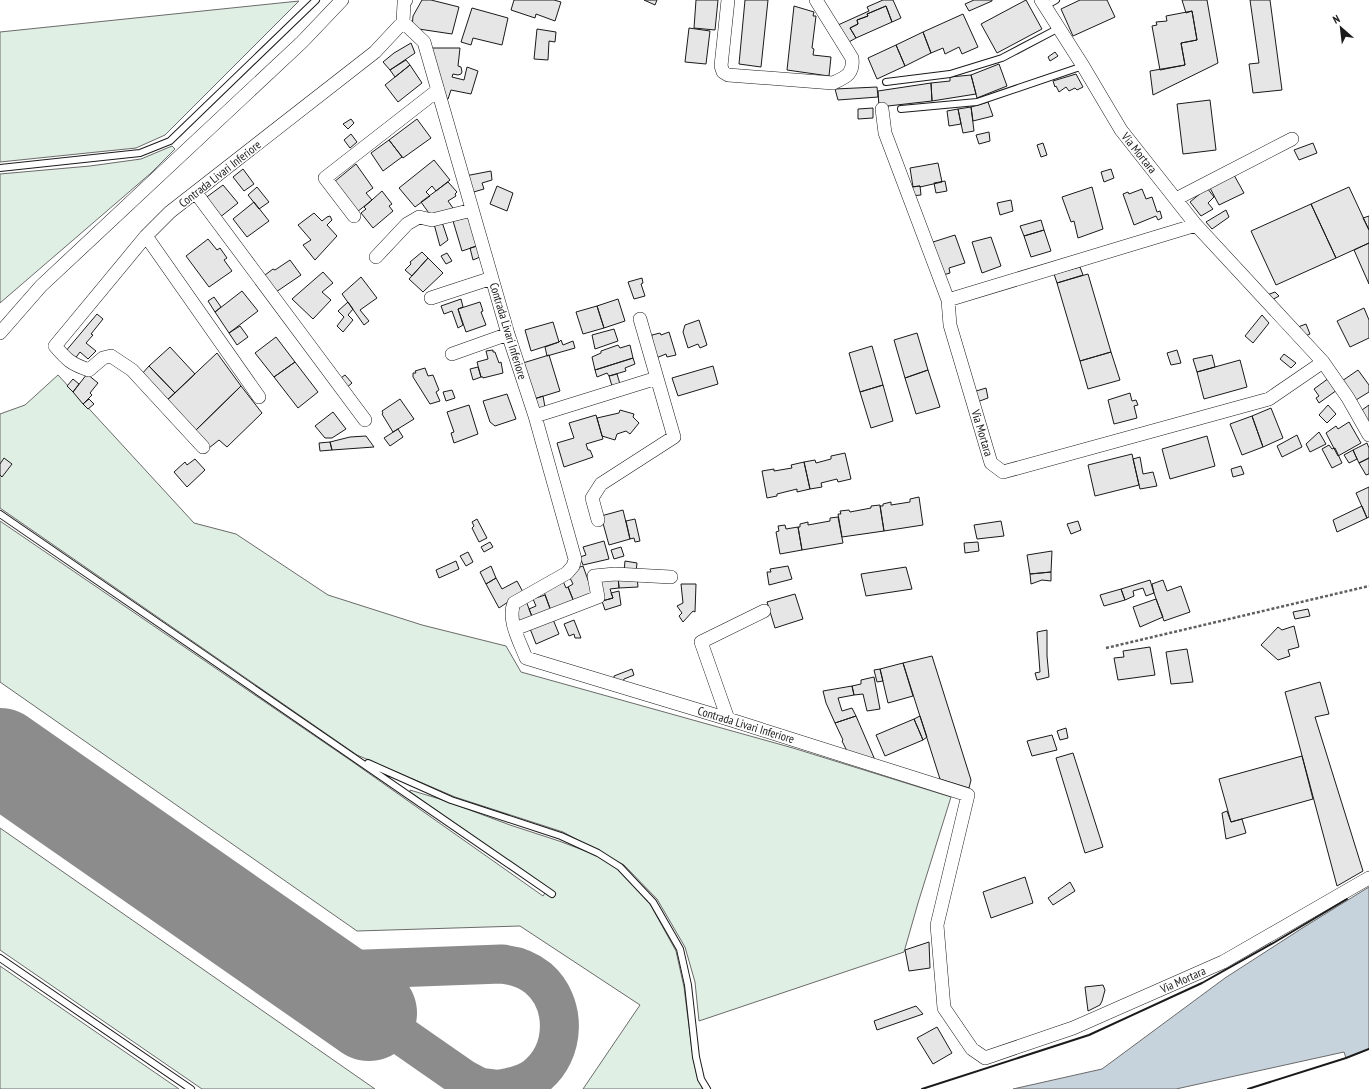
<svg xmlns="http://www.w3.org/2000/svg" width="1369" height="1089" font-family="'PT Sans Narrow',sans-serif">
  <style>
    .green { fill: #e0efe3; stroke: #6a6a6a }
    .water { fill: #c6d2dc; stroke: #6a6a6a }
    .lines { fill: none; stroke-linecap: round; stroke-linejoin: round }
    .taxiway { stroke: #8c8c8c; stroke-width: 39 }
    .runway { stroke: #8c8c8c; stroke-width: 96 }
    .building { fill: #e6e6e6; stroke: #1a1a1a }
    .service-casing { stroke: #1a1a1a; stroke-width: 8 }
    .minor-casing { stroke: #1a1a1a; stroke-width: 14 }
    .path { stroke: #5f5f5f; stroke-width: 2.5; stroke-dasharray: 3 2; stroke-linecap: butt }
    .service { stroke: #fff; stroke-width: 6 }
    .minor { stroke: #fff; stroke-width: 13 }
    .wall { stroke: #1a1a1a; stroke-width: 2 }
    .labels { text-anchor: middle; stroke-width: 3; stroke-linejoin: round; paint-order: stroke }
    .street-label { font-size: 12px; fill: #1a1a1a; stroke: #fff }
  </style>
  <rect width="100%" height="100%" fill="#fff"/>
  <path class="green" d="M299,1L165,135L136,148L0,162V32Z
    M172,146L175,149L151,173L0,303V174L90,166L141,159Z
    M58,375L194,523L236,534L328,595L422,625L506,646L521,672L793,748L951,797L918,903L904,952L699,1021L695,982L685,947L657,899L624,865L563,832L455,797L357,755L0,508V414L25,405Z
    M0,521L350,760L543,896L548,888L413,794L410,792V790L443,800L510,825L559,841L596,855L619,869L650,904L676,951L684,987L693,1058L698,1080L703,1089H583L640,1005L520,926L357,931L0,682Z
    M0,828L375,1089H202L0,950Z
    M0,966L179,1089H0Z"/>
  <path class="water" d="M1369,887V1049L1346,1058L1344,1052L1176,1089H1013L1102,1069L1225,978L1304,927Z"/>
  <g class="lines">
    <path class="taxiway" d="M287,956L311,966L339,970L501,964C514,965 527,969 538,978C567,1003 567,1052 535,1077C525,1084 513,1087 501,1089
      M369,1013L464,1079L479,1087L495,1089"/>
    <path class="runway" d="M0,756L369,1013"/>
  </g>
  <path class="building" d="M422,0H431L459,7L452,34L412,28L413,16Z
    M514,0H554L561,2L555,21L536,14L535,18L511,10Z
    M644,0H657L655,5Z
    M696,0H718L715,30L694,28Z
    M745,0H768L761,67L739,64Z
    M883,0H893L901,18L892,22L886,6L867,14L868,16L857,20L858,24L850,28L856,38L847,43L838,25L869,11L867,7Z
    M974,0H992V1L969,11L965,4Z
    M1026,0L1042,29L997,53L981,24Z
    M1080,0H1107L1115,17L1073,36L1061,9Z
    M1182,0H1207L1218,63L1153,95L1150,71L1185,65L1181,43L1197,40L1192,11L1186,13Z
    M1250,0H1270L1282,90L1253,93L1249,64L1259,63Z
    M794,6L814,12L813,16H816L812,48L814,49L813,55L831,57L829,76L787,70Z
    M886,6L892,22L856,38L850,28L858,24L857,20L868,16L867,14Z
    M472,8L508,18L502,45L473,38L471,45L461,42Z
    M1192,11L1197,40L1181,43L1185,65L1160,70L1152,26L1157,25L1156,22L1167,21L1166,16Z
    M963,14L978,47L962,54L959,47L945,54L943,48L931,53L923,32Z
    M689,28L710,31L706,64L685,62Z
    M537,29L556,32L555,42L549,41L548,60L534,59Z
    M923,32L931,53L905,66L896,45Z
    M411,43L415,53L390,70L383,62L394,53Z
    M896,45L905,66L877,79L868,58Z
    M431,48H460L458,66L461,67L462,72L461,74L458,75L453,74L452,77L464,80L467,67L478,71L471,94L451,90L448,99L440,97Z
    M1055,52L1058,56L1050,61L1048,57Z
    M406,60L410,65L395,77L390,70Z
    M999,64L1007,86L977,98L971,75Z
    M410,65L422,83L398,102L385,85Z
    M1076,74L1083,87L1077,90L1075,88L1069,91L1066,87L1059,92L1056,86L1055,87L1053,81Z
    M971,75L976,94L932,101L931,83L950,81V77Z
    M931,83L932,101L879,107L878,91Z
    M877,87L878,97L838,100L835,89Z
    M1210,100L1216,150L1183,154L1177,104Z
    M988,102L993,116L973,121L971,107Z
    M971,107L974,131L963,133L958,109Z
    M873,108V118L858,119V109Z
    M958,109L961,124L949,126L947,111Z
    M351,119L354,123L348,129L343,124Z
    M417,119L431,138L403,158L389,140Z
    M989,132L990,141L979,144L976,135Z
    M351,134L357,142L350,148L344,140Z
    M389,140L402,157L383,171L371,153Z
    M1043,143L1047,155L1041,157L1037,145Z
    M1313,143L1317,153L1299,160L1294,150Z
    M434,160L450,180L436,191L432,186L426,192L430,196L415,207L399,188Z
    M938,163L942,182L920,187V186L913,187L910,168Z
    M356,164L373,188L366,193L372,200L357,212L334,182Z
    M243,169L254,184L244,191L233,177Z
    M1111,169L1114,178L1104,182L1101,172Z
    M491,171L492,180L482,183L484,189L470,193L465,176Z
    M1234,175L1244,193L1219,205L1210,188Z
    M945,181L947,191L936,193L934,183Z
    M448,182L457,192L455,194L456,196L448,201L453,208L445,214L438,215L436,212L431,216L421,202Z
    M223,185L238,203L219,218L204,199Z
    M497,186L513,193L507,211L490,204Z
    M920,186L921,195L910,196L909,187Z
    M257,187L269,202L259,209L248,195Z
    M1092,187L1103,229L1078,238L1074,221L1071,222L1062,197Z
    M1349,187L1369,230V243L1336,258L1311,204Z
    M1207,188L1214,197L1208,203L1213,209L1201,216L1190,202Z
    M1142,189L1146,199L1152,197L1157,212L1160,211L1162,218L1158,220L1156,216L1134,225L1123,194L1128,192L1129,194Z
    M382,191L392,204L389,206L393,211L373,228L361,213L366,209L364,207Z
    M1011,200L1013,211L1000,215L997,203Z
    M254,202L269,221L247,237L233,219Z
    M1311,204L1336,258L1276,285L1251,231Z
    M1226,210L1229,217L1212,229L1206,222Z
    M314,213L322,221L327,217L330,216L332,220L327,225L337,236L315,260L303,245L311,240L298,225Z
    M1369,216V230L1363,218Z
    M469,217L477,246L462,251L453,221Z
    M1041,220L1044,230L1024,236L1020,226Z
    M442,222L448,240L440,246L434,224Z
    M1044,230L1051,251L1031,257L1024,236Z
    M955,235L965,263L949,268L950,273L943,275L933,242Z
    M991,237L1001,266L982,273L972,242Z
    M208,239L217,250L220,248L227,258L224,260L232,271L209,287L186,256Z
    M1369,243V284L1354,250Z
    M477,246L480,257L473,260L470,248Z
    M422,252L428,258L412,276L405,270L411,264L410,262Z
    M447,253L452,261L446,264L441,256Z
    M428,258L443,273L423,292L409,279Z
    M290,260L301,275L276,292L261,278L273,269L275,270Z
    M1080,267L1083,275L1057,283L1054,274Z
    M323,272L333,283L322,292L331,300L313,319L292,299Z
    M1088,274L1111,352L1080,361L1057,283Z
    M361,277L377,298L360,310L369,321L364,325L342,294Z
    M642,278L643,283L641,284L645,296L634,299L628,282Z
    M242,291L258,311L229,333L215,312Z
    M1275,292L1279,296L1272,300L1267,295Z
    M214,297L221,307L215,312L208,301Z
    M461,299L463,307L458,309L463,325L458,328L452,311L444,314L441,306Z
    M618,299L625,321L604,328L597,306Z
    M348,302L353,309L348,315L353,320L343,332L337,326L344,317L338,311Z
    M480,302L483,311L481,312L486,325L466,332L458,309Z
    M597,306L604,328L583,334L576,312Z
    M1364,308L1369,320V338L1350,347L1337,321Z
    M97,314L103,319L91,334L93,335L86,343L96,351L88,359L80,352L74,360L65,352Z
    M1262,315L1269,323L1253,343L1245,336Z
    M699,320L707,345L700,348L698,344L688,348L683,332L685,325Z
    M553,322L559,342L531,351L525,330Z
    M1306,324L1310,334L1303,337L1298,327Z
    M240,326L248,337L237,345L229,333Z
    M614,329L618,341L595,349L592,335Z
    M669,332L676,355L667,357L666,354L656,358L651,342L652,335L660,333L661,335Z
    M917,333L928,370L905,378L894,340Z
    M276,337L295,362L274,377L255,353Z
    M561,340L563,345L573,341L575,348L547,356L545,347L559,342Z
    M618,345L620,348L630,345L633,358L595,370L592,357L601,353V351Z
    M872,346L883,385L860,392L849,353Z
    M170,347L195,374L175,393L149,366Z
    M493,350V352H495L499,363L501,362L503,373L483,378V377H481L477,362L488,359L486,351Z
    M1177,350L1181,363L1171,365L1167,353Z
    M1111,352L1120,380L1088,389L1080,361Z
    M217,353L241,386L194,432L165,402Z
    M1284,354L1296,363L1291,368L1280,359Z
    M549,355L560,391L534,399L523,363Z
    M1212,355L1215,367L1197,372L1193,359Z
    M633,358L635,364L625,368L626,371L609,376L607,373L597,377L595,370Z
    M1240,360L1247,387L1204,399L1197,372Z
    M295,362L318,392L298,408L274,377Z
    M149,366L175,393L165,402L141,375Z
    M713,366L718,384L678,396L672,378Z
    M478,367L481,377L473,380L470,369Z
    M425,368L428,376L433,375L439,390L436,392L440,401L430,404L413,377V373H416L415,371Z
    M928,370L940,407L916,414L905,378Z
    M1358,370L1369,385V392L1356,400L1342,381Z
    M87,374L98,383L90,393L92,395L83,404L73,392Z
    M617,374L620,384L612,386L609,376Z
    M345,375L352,383L345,389L338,380Z
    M1329,378L1337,390L1319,403L1316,398L1319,396L1314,389Z
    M73,379L79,384L73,392L67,386Z
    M883,385L893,421L871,428L860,392Z
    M241,386L262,413L227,447L219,440L209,448L194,432Z
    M986,388L988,398L977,402L973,392Z
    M452,390L455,398L446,401L443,392Z
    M1130,393L1132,401L1136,400L1138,405L1134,406L1137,418L1114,424L1108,400Z
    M507,394L516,419L495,426L490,422L483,401Z
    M543,396L545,407L537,409L534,399Z
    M89,399L94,404L88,409L83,404Z
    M400,399L414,419L393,432L382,414L383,413L382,411Z
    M469,405L478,434L454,443L451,433L454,432L447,412Z
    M1328,405L1336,414L1327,423L1319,415Z
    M1369,405V426L1362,410Z
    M1271,408L1283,438L1263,447L1252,416Z
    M620,410L634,414L633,417L639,423L630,434L626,431L617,434L615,440L602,436L597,418L619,413Z
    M333,412L346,429L332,438H325L315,426Z
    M596,415L603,439L586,444L588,450H590L593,457L564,467L557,443L574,438L569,423Z
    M1252,416L1263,447L1242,455L1230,424Z
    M1349,422L1361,443L1338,456L1326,433L1336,426L1338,429Z
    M398,429L403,437L390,446L384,438Z
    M1319,432L1326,444L1310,452L1306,444Z
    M1297,435L1302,447L1282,457L1277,446Z
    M366,436L374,447L332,450L330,442L350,437Z
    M1207,436L1215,466L1170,479L1162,449Z
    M330,442L332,450L320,451L319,443Z
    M1367,443L1369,448V458L1359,463L1353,450Z
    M1329,445L1332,449L1335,448L1342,463L1332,468L1322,449Z
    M1353,450L1357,459L1349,463L1344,455Z
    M845,453L851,479L838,482L837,479L821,483L822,487L810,489L804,462L815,460L816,463L831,459V456Z
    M1132,454L1139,485L1095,496L1088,465Z
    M1140,457L1143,474L1153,472L1157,486L1140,489L1133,459Z
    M4,458L12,464L2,477L0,475V464Z
    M1369,458V474L1366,475L1359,463Z
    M195,459L205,470L187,487L174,472L185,462L187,465Z
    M804,462L810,489L797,492V489L777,494V496L767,498L762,471L774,469V471L792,468L791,465Z
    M1241,466L1244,474L1233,477L1231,469Z
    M1369,487V517L1367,518L1356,493Z
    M919,497L923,525L884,531L880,506H883V504L891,502V505L910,502V499Z
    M880,505L884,531L842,537L838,514H841L840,511L849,510L850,512L871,508V506Z
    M1362,506L1367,518L1337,532L1333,520Z
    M623,510L630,539L609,545L601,516Z
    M838,517L843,543L802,550L798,527H800V524L808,522V525L830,521V518Z
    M477,519L487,538L479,542L472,528L474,526L472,522Z
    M635,519L640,541L635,542L634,538L630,539L626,521Z
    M1001,521L1004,536L977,539L974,525Z
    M1078,521L1081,530L1071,534L1067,524Z
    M785,525L786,529L798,527L802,550L780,554L776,532L779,531L778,526Z
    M604,541L609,559L583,565L580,557L586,555L583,547Z
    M490,542L493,547L484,552L481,547Z
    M978,542L979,551L965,553L964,543Z
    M621,547L624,556L614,559L611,550Z
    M1052,551L1051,572L1030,574L1027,555Z
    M468,552L473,562L466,566L460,556Z
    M456,561L459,569L439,578L436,570Z
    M625,561L637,563L636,572L624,571Z
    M491,566L496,578L486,584L480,572Z
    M583,566L593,594L574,602L568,587L573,584L570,578L571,570Z
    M788,566L792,579L769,585L767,572H771L770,569Z
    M906,567L912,589L866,596L861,574Z
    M1051,572V581L1042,580L1031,584L1030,574Z
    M618,576L637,577L638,587L619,588Z
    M618,576L619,588L610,589L613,598L602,601L597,579Z
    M496,578L502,589L517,581L523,592L499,608L486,584Z
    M1150,580L1154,593L1146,596L1143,588L1133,591L1134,596L1125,600L1121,589Z
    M1163,580L1167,591L1181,586L1190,612L1164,621L1154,593L1152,584Z
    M563,581L566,588L568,587L574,602L551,611L543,589Z
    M681,584H696L695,612L693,611L683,622L679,616L682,613L677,606L683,603Z
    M1121,589L1125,600L1104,606L1100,595Z
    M619,591L621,605L605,610L602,601L613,598L611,593Z
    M795,594L803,619L775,628L767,602Z
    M545,595L551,611L533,619L529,609L536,606L533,599Z
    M1156,599L1163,617L1140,627L1133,607Z
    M526,601L533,619L519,622L516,608Z
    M1308,609L1310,616L1295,619L1293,612Z
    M552,617L559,634L536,644L529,626Z
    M574,620L581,638H575L574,634L569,636L564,624Z
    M1294,626L1299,647L1288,650L1290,656L1278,660L1261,645L1278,627L1282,630Z
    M1047,630V656L1049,677L1037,680L1035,673L1040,672L1037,632Z
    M1150,647L1155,675L1118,680L1114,658L1124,657L1123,651Z
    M1187,649L1193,682L1171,684L1166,652Z
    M932,656L971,780L969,788L940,779L903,663Z
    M903,663L913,696L888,703L880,669Z
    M632,669L634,675L624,679L622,683L614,680V676Z
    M880,669L883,681L877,682L874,670Z
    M874,677L880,709L867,711L863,694L854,695L852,686L861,684V680Z
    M1320,682L1329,714L1315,717L1363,871L1337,886L1285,692Z
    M852,686L854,695L838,698L842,711L852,708L856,716L835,723L826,703L823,691Z
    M856,716L875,760L847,751L842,741L843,740L835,723Z
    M920,716L927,737L923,740L914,719Z
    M914,719L923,740L885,756L876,735Z
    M1066,728L1068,738L1060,740L1057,731Z
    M1052,735L1057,750L1032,756L1027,741Z
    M1073,753L1103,847L1085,853L1056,758Z
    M1302,756L1313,799L1231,822L1219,779Z
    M1227,811L1231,822L1242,819L1246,833L1226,839L1222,813Z
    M1025,877L1033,903L991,918L983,892Z
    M1070,882L1075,891L1053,905L1048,898Z
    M929,942L930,968L909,971L905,950Z
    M1103,985L1105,990L1102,1001L1100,1005L1088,1011L1085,987Z
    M916,1006L923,1014L877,1030L874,1021Z
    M937,1027L952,1053L933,1064L917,1038Z"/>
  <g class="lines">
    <defs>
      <path id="service" d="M1045,6L1056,0
        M886,82L950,74L1002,58L1059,28
        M901,109L977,102L1083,66
        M0,168L140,153L170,141L316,0
        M0,514L552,894
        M368,763L451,800L561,836L598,853L620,867L653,902L680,949L688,985L696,1057L701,1079L707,1089
        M0,958L191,1089"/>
      <path id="minor" d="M728,0L721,66L723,72L728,75L833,83C846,77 854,74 852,58L816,0
        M1041,0L1083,66L1121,130L1196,225L1323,362L1348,398L1369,435
        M403,22L424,42L508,334L535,416L657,378
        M882,109L885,133L948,300L950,325L991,463L1003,472L1269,399L1323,362
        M196,193L365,420
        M1176,199L1292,139
        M354,216L325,178L438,90
        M146,236L259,397
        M376,257L407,224L419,217L432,220L472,210
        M431,298L492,278
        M948,300L1196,225
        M0,333L41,286L302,42L342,0
        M452,354L508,334
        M535,416L575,559L573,566L567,573L514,603C507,620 520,642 526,658L728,719L968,795L937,925L944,1008L972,1049L985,1058L1073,1028L1223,962L1369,878
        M203,447L132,370L111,356L103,358L89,370C71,364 67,360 55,346L146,236L170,212L375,52L403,22L404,3L406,0
        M598,520L592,498L601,484L674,437L640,319
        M515,629L598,597L594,576L615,574L671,577
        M728,719L701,642L764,611"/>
    </defs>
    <use href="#service" class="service-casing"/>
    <use href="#minor" class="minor-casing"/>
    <path class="path" d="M1106,648L1369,586"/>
    <use href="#service" class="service"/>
    <use href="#minor" class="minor"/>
    <path class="wall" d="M922,1089L1089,1035L1202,983L1275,942L1347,899
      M1248,1089L1346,1058L1369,1049"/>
  </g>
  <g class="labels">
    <g class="street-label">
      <text transform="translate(1139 153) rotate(51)" y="4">Via Mortara</text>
      <text transform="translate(220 174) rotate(-38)" y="4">Contrada Livari Inferiore</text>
      <text transform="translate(508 331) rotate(73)" y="4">Contrada Livari Inferiore</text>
      <text transform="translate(982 433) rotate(73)" y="4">Via Mortara</text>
      <text transform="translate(746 725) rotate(17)" y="4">Contrada Livari Inferiore</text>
      <text transform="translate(1183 980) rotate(-24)" y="4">Via Mortara</text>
    </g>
  </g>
  <g transform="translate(1341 28) rotate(332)" stroke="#ffffff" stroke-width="3" paint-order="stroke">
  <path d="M0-3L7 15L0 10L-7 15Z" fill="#1a1a1a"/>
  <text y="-6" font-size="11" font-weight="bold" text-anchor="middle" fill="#1a1a1a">N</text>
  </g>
</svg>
